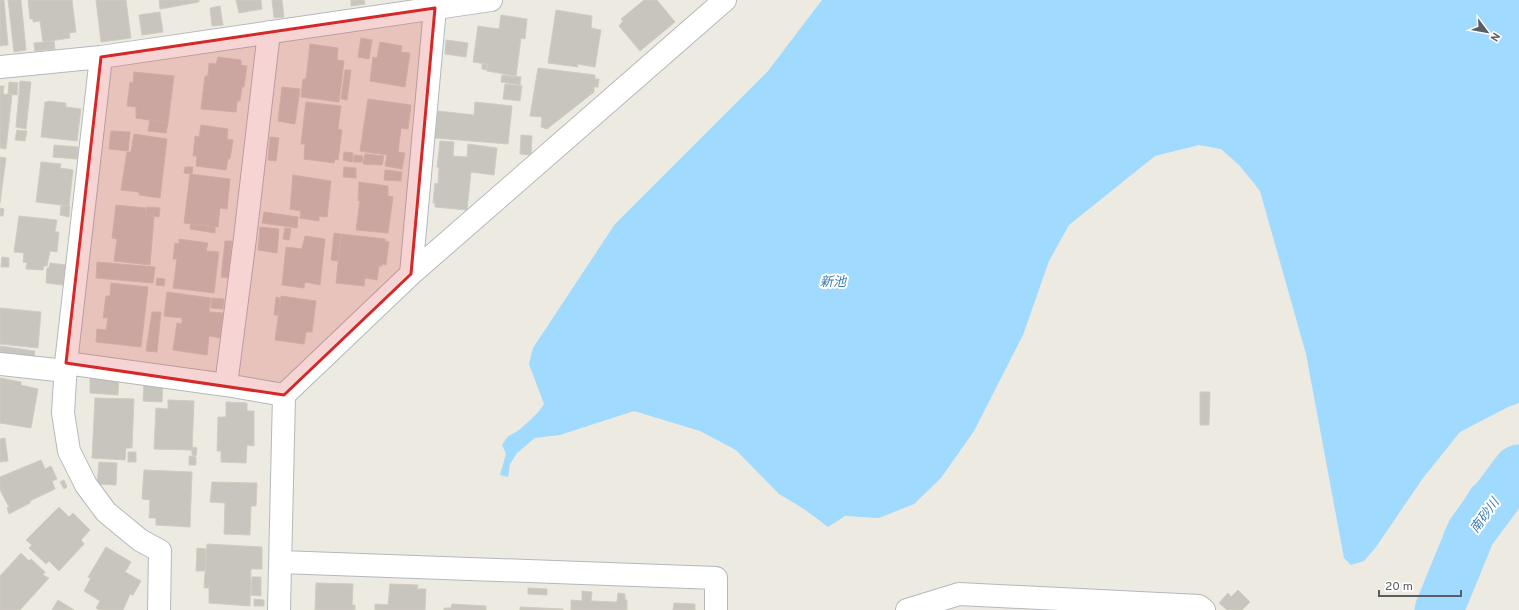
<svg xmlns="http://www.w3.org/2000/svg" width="1519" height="610" font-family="Overpass,'Noto Sans JP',sans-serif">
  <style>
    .water { fill: #a0daff }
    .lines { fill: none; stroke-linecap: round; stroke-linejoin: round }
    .river { stroke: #a0daff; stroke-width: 49 }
    .building { fill: #c8c5bf; stroke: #d2cbc0 }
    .minor-casing { stroke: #b4b8bc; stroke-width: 24 }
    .minor { stroke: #fff; stroke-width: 22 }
    .marked { fill: #d62828; fill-opacity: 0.2; stroke: #d62828; stroke-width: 3; stroke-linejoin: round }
    .labels { text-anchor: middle; stroke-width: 4; stroke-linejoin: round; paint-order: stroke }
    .water-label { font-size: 13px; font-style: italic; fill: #3b7bb2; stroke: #fff }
  </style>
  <rect width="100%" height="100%" fill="#edeae1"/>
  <path class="water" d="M822,0H1519V403L1508,407L1460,432L1423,478L1376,547L1364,561L1351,565L1344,558L1306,354L1260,191L1240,166L1221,149L1199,145L1155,156L1069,225L1049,261L1023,335L974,431L941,478L914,504L879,518L845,516L828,527L804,509L779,494L736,450L700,431L634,411L560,435L535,438L517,453L510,464L508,477L500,475L506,454L502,445C509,433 509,437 519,430C528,422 538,414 544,404L529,364L533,348L615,224L768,71Z
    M1519,450V491L1515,493L1497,516L1487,551L1444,532L1472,487Z"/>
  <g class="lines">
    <path class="river" d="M1439,610L1471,532L1517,470L1519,469"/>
  </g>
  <path class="building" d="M0,0H4L8,45L0,46Z
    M8,0H21L26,50L14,52Z
    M28,0H72L76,32L69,33L70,38L43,42L40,21L33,22V19H30Z
    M96,0H126L131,38L101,42Z
    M159,0H199V2L160,9Z
    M236,0H261L262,9L239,13Z
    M272,0H282L284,17L274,18Z
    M351,0H364L365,4L351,6Z
    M644,0H657L675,22L640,51L619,26L623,21L621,19Z
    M220,6L223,25L212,26L210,8Z
    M556,10L592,16L591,28L601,30L595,67L577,64L578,67L548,63Z
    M160,12L163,32L142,35L139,15Z
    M501,15L527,19L525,39L521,38L516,76L487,71V64L473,62L478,26L499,29Z
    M361,38L372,40L369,59L358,57Z
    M446,40L468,43L466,57L445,54Z
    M54,41L55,49L35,51L34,43Z
    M380,42L402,46L401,52L410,53L405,87L370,81L373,57L377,58Z
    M310,44L338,48L337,60L344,61L339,102L301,97L303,79H306Z
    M218,57L241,60V65L247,66L244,87H242L240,101H237L236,112L201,109L205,76H208L209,63L216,64Z
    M482,64H487V70L482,69Z
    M538,68L595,75V79H599L598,87H594V92L547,129L541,127L542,117L530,116Z
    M345,70H351L347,100L341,99Z
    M134,72L174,76L168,123L136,118V107L127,106L130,82L133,83Z
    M502,75L521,77L520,85L501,82Z
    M20,81L31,82L26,129L16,127Z
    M9,82L18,83L17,95L8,94Z
    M505,84L522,86L520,101L503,99Z
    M0,86H4L3,94L12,95L6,149L0,148Z
    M282,87L300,89L295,124L278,121Z
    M368,99L411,105L408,129L401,128L398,152L405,153L402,169L385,166L387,155L360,151Z
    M48,101L66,103V107L81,109L77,141L41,137L45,102H48Z
    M306,102L341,106L338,129L342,130L338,160L335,159L334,163L304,159L305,144H301Z
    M475,102L512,106L508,144L435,138L438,111L474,115Z
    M150,120L168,123L166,133L148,131Z
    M201,125L228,129L227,139L233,140L230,159H228L226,170L196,166L197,156H193L195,136L199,137Z
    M17,130L27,131L25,141L15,140Z
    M111,131L130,132L128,151L109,149Z
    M134,134L167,139L160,198L139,195V192L121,190L127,152H131Z
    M521,135L532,136L531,155L520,154Z
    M270,137L279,138L276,161L268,160Z
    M440,141L454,142L453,156L467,157L468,144L497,148L494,175L471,172L467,210L435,207V203H433L435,183L438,184L439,168L437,167Z
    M54,145L78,147L77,159L53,157Z
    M344,152L353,153L352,162L343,160Z
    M365,154L384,156L382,165L363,164Z
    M354,155L363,156L362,162H353Z
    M0,157L6,158L0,203Z
    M41,162L61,164L60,168L73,170L69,206L36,202Z
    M185,167H193L192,174L184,173Z
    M344,167L356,168V178L343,177Z
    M385,170L402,172L401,181L384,180Z
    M190,174L230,179L227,209L220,208L218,227L184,223Z
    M293,175L331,181L327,217L319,216V221L300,218L301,211L290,209Z
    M359,182L388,186V196L393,197L388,233L356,230L360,200L358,201Z
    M116,205L146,208V215L154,217L150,265L114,261L117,239L112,238Z
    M61,206H70L69,217L60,215Z
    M147,207L160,208L159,217L146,215Z
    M0,208L4,209L3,216H0Z
    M264,212L298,217L297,228L262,223Z
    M19,216L57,220L55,232H59L57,252L50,251L47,266H44L43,270L26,269L27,263L23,262L24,253L14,252Z
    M191,224L215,227V233L190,229Z
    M260,227L279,229L277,253L258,250Z
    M285,228L291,229L289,240L283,239Z
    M334,233L341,234L338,261L331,260Z
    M341,234L385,239V241L389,242L386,265L382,264V266H379L377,280L365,278L364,286L336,283Z
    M305,236L325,239L320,285L305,282L304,288L282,285L286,247L302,249Z
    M179,239L208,243L206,251L219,252L214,293L173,288L177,259H173L175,243L179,244Z
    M225,241H232L228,278L221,277Z
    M2,257L9,258V267H1Z
    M97,262L155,267L153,283L96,278Z
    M50,263L66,265L63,285L46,283L47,268H49Z
    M157,278L165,279L164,286L156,285Z
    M111,283L148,287L141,347L96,342L97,329L106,330L108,318H103L106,296H110Z
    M167,292L211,298L209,312L223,313L220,338L209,336L207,355L173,350L177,323L182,324V318L164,316Z
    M281,296L316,301L312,332H306L304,344L275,340Z
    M276,297L280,298L279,315H274Z
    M212,298L224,299L223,309L211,308Z
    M0,308L41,312L38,348L0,344Z
    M152,312H161L157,352L146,351Z
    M0,346L35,351L34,358L0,354Z
    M90,375L119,376L118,395L90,393Z
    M0,378L21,382V385L38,389L31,428L0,423Z
    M144,382L163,383L162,402L143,401Z
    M1200,392H1210L1209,425H1200Z
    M95,398L134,399L132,448H126L125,460L92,458Z
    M168,400L194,401L192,450L154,449L156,408L168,409Z
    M226,402L247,403V411H254V446L247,445L246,463L221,462V451H217L218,417H226Z
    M5,438L8,461L0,462V439Z
    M192,447L197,448L196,456L192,455Z
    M128,452H136V462H128Z
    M189,456L196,457V465H189Z
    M41,460L45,469L51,466L57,479L52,481L55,489L30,501V503L9,514L7,508L9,507L0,490V477Z
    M99,462L117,463L116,485L97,484Z
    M144,470L192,472L190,527L156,525V518H149L150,500L142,499Z
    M64,480L67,487L64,489L60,482Z
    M212,482L257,483L256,506H251L250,535L224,534L225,503L210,502Z
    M59,507L69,517L73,513L90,530L81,540L84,544L59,571L49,561L46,564L29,548L32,545L26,540Z
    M207,544L262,547V569H251L250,606L209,603V588H204Z
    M106,547L131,562L125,572L141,581L133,595L130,594L123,610H99L96,608L100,601L84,591L91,578L88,577Z
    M197,548L206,549L205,571H196Z
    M21,553L29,561L31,559L45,572L43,575L49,578L20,610H0V576Z
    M252,577H261V596L251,595Z
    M316,583L353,584L352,605H355V610H315Z
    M390,584L418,585L417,589H426L425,610H375V604L388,605Z
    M528,588L547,589V595L528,594Z
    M1238,590L1250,602L1242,610H1227L1219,603L1228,593L1231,597Z
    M582,591L592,592L591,601L617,602L618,593L625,594V600H627V610H571V600L582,601Z
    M254,599L264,600V606H254Z
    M58,600L74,610H52Z
    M674,603L695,604V610H673Z
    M452,604L486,606V610H444V608H451Z
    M520,607L563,609V610H520Z"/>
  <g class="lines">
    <defs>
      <path id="minor" d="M101,57L66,363L63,413L69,451L86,485L106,512L140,540L160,551L159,610
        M0,67L101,57L491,0
        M411,274L435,8
        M66,363L226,385L284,395
        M0,364L66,371
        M226,385L245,238L269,32
        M281,562L716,578V610
        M279,610L284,395L411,274L725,0
        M907,610L959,594L1199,606L1204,610"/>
    </defs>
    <use href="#minor" class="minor-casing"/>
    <use href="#minor" class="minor"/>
  </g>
  <path class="marked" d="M435,8L411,274L284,395L66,363L101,57Z"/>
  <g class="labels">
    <g class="water-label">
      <text x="833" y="286">新池</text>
      <text transform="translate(1484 515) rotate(-54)" y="5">南砂川</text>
    </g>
  </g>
  <g transform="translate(1487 32) rotate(122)" stroke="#ffffff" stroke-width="3" paint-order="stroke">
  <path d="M0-3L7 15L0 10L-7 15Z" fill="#5a5e63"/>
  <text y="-6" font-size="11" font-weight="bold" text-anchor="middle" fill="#5a5e63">N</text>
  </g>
  <path d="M1379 590v6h82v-6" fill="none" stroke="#5a5e63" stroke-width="2"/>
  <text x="1385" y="590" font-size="12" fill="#5a5e63" stroke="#ffffff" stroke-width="3" paint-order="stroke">20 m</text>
</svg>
